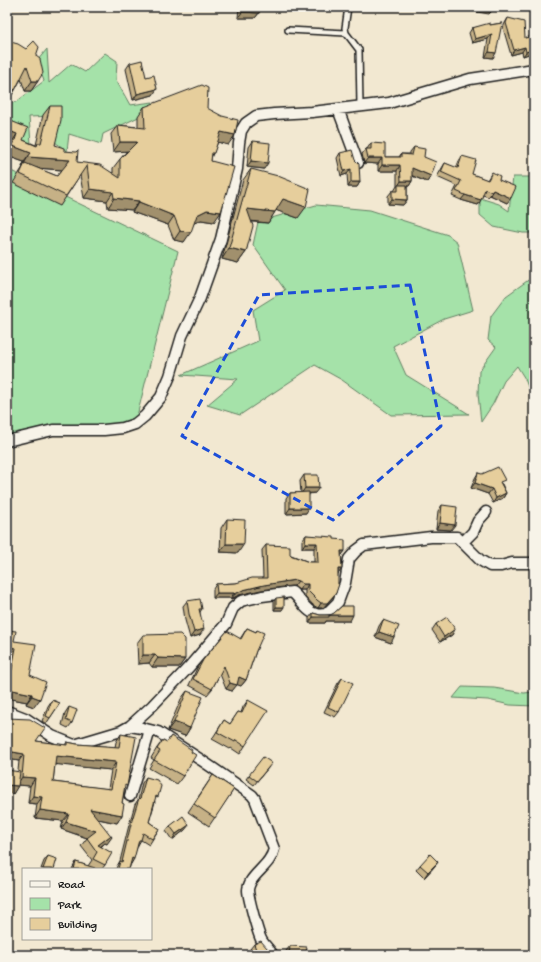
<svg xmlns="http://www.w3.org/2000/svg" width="541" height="962" font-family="'Gochi Hand',sans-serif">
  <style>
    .green { fill: #a5e2a9; stroke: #607f62 }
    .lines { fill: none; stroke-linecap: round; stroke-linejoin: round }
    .service-casing { stroke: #1c1c1c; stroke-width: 8 }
    .minor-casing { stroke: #1c1c1c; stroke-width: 13 }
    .service { stroke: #f7f3e8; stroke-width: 5 }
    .minor { stroke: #f7f3e8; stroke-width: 10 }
    .wall { fill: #c6b186; stroke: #1c1c1c; fill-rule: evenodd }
    .shaded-wall { fill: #a1906d; stroke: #1c1c1c }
    .building { fill: #e6ce9c; stroke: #1c1c1c; fill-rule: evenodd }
    .marked { fill: none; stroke: #1d4ed8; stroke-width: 3; stroke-dasharray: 8 5; stroke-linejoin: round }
  </style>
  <rect width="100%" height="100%" fill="#f2e8d1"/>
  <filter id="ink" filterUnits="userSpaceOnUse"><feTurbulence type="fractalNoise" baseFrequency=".025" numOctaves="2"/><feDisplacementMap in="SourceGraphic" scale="8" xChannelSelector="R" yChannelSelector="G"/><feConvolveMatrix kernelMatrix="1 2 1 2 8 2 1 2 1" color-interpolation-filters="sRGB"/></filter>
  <g filter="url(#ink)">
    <path class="green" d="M47,49L49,83L71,64L85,72L105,53L117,61L116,80L130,105L153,102V110L103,134L101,144L69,134L67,151L55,142L56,116L29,117L31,144L7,134V104L16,102L44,81L37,61Z
      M7,169L178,251L135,424L7,439Z
      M513,177H534V233H523L494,227L480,215V198L499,204L509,211Z
      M316,205L370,210L448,235L457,242L473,310L444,319L393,346L406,375L469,414L391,415L342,380L315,365L240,415L207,405L238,379L181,375L258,341L253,310L285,290L253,245L258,222Z
      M534,276V403L525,379L517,366L504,381L493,404L481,422L478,394L479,371L496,347L488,340L491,316L506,296Z
      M462,687L494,688L524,693L534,692V706L510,705L488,700L453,698Z"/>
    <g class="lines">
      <defs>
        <path id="service" d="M348,7L345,28L346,33L359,50L360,106
          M288,30L346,33"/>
        <path id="minor" d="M338,109L358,163
          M7,441L53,430H104L123,428L135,424L145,416L161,397L170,376L182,336L200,298L221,239L237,169L239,143L241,131L246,123L256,116L274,114L312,112L389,103L470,79L534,69
          M463,542L473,532L478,521L486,512
          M7,711L25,718L52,736L74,745L121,731L130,726L152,706L189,667L226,624L233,608L241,601L262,596L292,592C300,598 306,612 316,614C319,615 323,614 326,614L338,602L345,583L349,559L356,551L364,545L431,537H457L480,560L490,566H501L512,563H534
          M130,726L142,728L158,732L201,760L252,795L255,799L274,849C271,863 258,870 251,881C250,883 248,887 248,890C248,896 258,935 262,941C265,946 270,950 273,955
          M130,796L150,730"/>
      </defs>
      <use href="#service" class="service-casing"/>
      <use href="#minor" class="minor-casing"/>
      <use href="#service" class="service"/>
      <use href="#minor" class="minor"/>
    </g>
    <path class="wall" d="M239,7H260L259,13L255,18H238Z
      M508,18L525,38L534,36V52L523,56L522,52L511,55L503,28L505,23Z
      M502,23L493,58L485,57L488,39L472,43L469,33L472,28Z
      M7,41L36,56L38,81L31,91H25L21,79L15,90L8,101Z
      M130,63L146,77L153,95L133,100L126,69Z
      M50,106L55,145L64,151L77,162L113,173V168L120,159L127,151L113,152L111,134L118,125L138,127V116L144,107L207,108L228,145L218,142L211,158V161L214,222L201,220L194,223L184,242L174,240L168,225L132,212L133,210L108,208L107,201L84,198L80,175L60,206L13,183L23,167H22L24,162L7,156V153L11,144L7,142V126L11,121L23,140L36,145L43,115ZM37,168L62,170L57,176Z
      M253,141L264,169L247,167L249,147Z
      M371,143L385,157H399L401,154H410V152L414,147L424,157L431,176L427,182L412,176V181L409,186H407V200L403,205L388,204V196L392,191H394L397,186V171H378V164L364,163L362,154L366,149H367Z
      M340,153L360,182L357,187H348L347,174L341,176L337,158Z
      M462,156L472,174L487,180L492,172L499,180L507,203L490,195L488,197L483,195L478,205L461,200L452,196L457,186L437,177L442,168L445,163L456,168L459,161Z
      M251,169L298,218L276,210L268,223L252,222L246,252L238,263L222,259L243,180Z
      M478,473L502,484L506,493L503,498L493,503L488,494L471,488L475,478Z
      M304,475L315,493L309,494L306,513L286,514V498L290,493H301L300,481Z
      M442,505L451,530L436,529L438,511Z
      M227,519L238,553L220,552L221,528Z
      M306,535L334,539L345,551L341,556L338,574L336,593L332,598L323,608H318L313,605L305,596V590H299L294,586H291L261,590L239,595L231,599V598H213V589L216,584L236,583L263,578L262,550L266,545L309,562H314V548H302V540Z
      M276,598L282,610H274V601Z
      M187,601L202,609L200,612V635L190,638L185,620L183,606Z
      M313,613L320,615H330L350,621H326L325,623H309V618Z
      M383,620L391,643L375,637L379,626Z
      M436,624L455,629L452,635L440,642L432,630Z
      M247,628L256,632L257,630L256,651L246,680L241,686L237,684L232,691L226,689L220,674L212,689L207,695L189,685L198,666L203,660L240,639Z
      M143,635L185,659L179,667H152L149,663L138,664L137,643Z
      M14,641L30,675L34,707L26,704L27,702L7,698V674L10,656Z
      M342,678L339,712L335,717L324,712L338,683Z
      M187,691L190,728L185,736L168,730L181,699Z
      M52,700L60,703L46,724L42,721L48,706Z
      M248,700L245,746L240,754L231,748L230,749L212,739L219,728L224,720L230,724L238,712L241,713L243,707Z
      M69,707L72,723L68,728L62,725L65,713Z
      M7,718L36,741L65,745L67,742L77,744L115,747L116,742L121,734L124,791L122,803V815L117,823L98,819L107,844L105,843L101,847L105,865L102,869H72L76,862L88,866L92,860L81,846L87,838L61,829L63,821L35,818L37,804L28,803L30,786L18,785L13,794L18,771L19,761L7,759ZM55,764L111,770L108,789L53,782Z
      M171,736L191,752L183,776L177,784L149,768L154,760L151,758L157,748L163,740L167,742Z
      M269,767L254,785L246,779L249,775Z
      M213,775L234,789L209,826L188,812Z
      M146,777L155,802L149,822L159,829L149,845L141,840L138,845L129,869H116L117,866L120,861L129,825L135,804L138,800L142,783Z
      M170,826L185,830L172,840L166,831Z
      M48,856L54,869H41L44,861Z
      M438,862L434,867L424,878L416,870L420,865Z
      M254,944L273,955H252L250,949Z
      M290,946L306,954L315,955H286V951Z"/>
    <path class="shaded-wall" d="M479,10L491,12L489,14L477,12Z
      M242,12L259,13L255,18H238Z
      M492,34L488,39L472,43L475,39Z
      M525,47L522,52L511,55L514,50Z
      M534,49V52L523,56L526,52Z
      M489,52L496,53L493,58L485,57Z
      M32,81H38L31,91H25Z
      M10,88L15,90L8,101L7,100V90Z
      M157,89L153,95L133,100L137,94Z
      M7,130L17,134L11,144L7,142Z
      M221,132L235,135L228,145L214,141Z
      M120,142H137L130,151L113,152Z
      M13,146L31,153L24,162L7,156V154Z
      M28,157L70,160L63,170L23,167L25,163L23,167H22Z
      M368,158H382L378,164L364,163Z
      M251,161L268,163L264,169L247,167Z
      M382,165H400L397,171H378Z
      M412,168L431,176L427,182L408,174Z
      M351,169L347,174L341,176L344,171Z
      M401,181H412L409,186L398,187V186Z
      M351,182H360L357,187H348Z
      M90,189L113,192L107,201L84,198Z
      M493,190L511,198L507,203L490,195Z
      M465,195L481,200L478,205L461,200Z
      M114,198L139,201L133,210L108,208Z
      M283,199L306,207L298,218L275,210Z
      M392,199L407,200L403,205L388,204Z
      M139,202L174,216L168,225L132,212Z
      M247,209L275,212L268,223L240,220Z
      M207,210L221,212L214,222L201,220L190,225L197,215Z
      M180,231L191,232L184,242L174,240Z
      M229,248L246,252L238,263L222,259Z
      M475,483L492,489L488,494L471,488Z
      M305,488H319L315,493L301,494Z
      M506,493L503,498L493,503L496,498Z
      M290,508H309L306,513L286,514Z
      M440,523L455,525L451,530L436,529Z
      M305,543H317L314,548H302Z
      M226,544H244L238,553L220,552Z
      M341,551H345L341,556Z
      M338,569H342L338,574Z
      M295,580L298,581L294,586H291L261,590L239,595L231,599L235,594L243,590L264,585Z
      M303,584H308L305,590H299Z
      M217,593H234L231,598H213Z
      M336,593L332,598L323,608H318L321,603Z
      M276,607H284L282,610H274Z
      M329,615H353L350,621H326L325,623H309L313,617Z
      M204,629L200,635L190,638L194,632Z
      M455,629L452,635L440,642L444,637Z
      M379,632L394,637L391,643L375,637Z
      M7,647L16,648L10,656H7Z
      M143,655H155L149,663L138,664Z
      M158,658L185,659L179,667H152Z
      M239,677L246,680L241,686L235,684Z
      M230,683L237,685L232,691L226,689Z
      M8,689L32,694L27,702L7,698V691Z
      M32,696L40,699L34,707L26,704Z
      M174,722L190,728L185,736L168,730Z
      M7,751L24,754L19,761L7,759Z
      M56,756L116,762L111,770L51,764Z
      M22,777L35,778L30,786L17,785Z
      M7,785L18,786L13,794L7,793Z
      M33,796L42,797L37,804L28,803Z
      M90,809L122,815L117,823L85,816Z
      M40,810L69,814L63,821L35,818Z
      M66,822L96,831L90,839L61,829Z
      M189,825L185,830L172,840L176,834Z
      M110,836L112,837L107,844L105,843L96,850L98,845Z
      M132,858L134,859L131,864H128Z
      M438,862L434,867L424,878L428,872Z"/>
    <path class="building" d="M242,7H260L259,13L242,12Z
      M480,7H492L491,12L479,10Z
      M508,18L524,22L525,38L534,36V49L526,52L525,47L514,50L506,23Z
      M490,23V25L502,23L496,53L489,52L492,34L475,39L472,28Z
      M7,41L18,44L26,49L34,41L39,47L36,56L40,59L43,73L38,81H32L27,66L15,90L10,88L7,90Z
      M142,60L146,77L154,75L157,89L137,94L130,63Z
      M202,85L208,88L207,108L222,116L238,120L235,135L221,132L214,153H212L211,161L234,167L221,212L207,210L197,215L191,232L180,231L174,216L139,202V201L114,198L113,192L90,189L87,165L66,196L20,174L25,163L57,176L70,160L28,157L31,153L13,146L17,134L7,130L11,121L28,128L23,140L37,146L38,143H41L50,106H61V120L55,145L64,148V151L76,152L78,150L77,162L100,165L120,178V159L137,142H120L118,125L145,128L144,107Z
      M253,141L270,143L268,163L251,161Z
      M371,143L385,144V157H401V154L412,155L414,147L425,149L424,157L436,162L431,176L412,168V181H401L400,165H382V158H368L366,149H371Z
      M352,150L355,160L359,164L360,182H351V169L344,171L340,153Z
      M462,156L476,160L472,174L488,180L492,172L500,176L499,180L516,187L511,198L493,190L492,192L485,189L481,200L465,195L456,191L461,181L441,172L445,163L458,168Z
      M251,169L278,176L310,189L306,207L283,199L275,212L247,209L253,226L246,252L229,248Z
      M398,185H407V200L392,199V191H398Z
      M498,467L505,480L500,482L506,493L496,498L492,489L475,483L478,473L482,474Z
      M304,475H318L319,488H305Z
      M309,492V508H290V493Z
      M442,505L457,507L455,525L440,523Z
      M227,519L245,520L244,544H226Z
      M306,535L334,537V539L345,540V551H341L342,569H338V584H339L336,593L327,603H321L317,600L308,591V584H303L298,581L295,580L264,585L243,590L235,594L234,593H217L216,584L236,583L252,578H267L266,545L290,546V555L309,562H318L317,543H305Z
      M284,597V607H276V598Z
      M200,599L202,609H199L204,629L194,632L189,614L187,601Z
      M342,606H353V615H329V617H313V613L320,615H330L334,613Z
      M447,617L455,629L444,637L436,624Z
      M383,620L399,626L394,637L379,632Z
      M247,628L256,632L257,630L264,633L256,651L246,680L239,677L237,685L230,683L224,666L212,689L193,679L203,660L227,631L241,639Z
      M7,630L16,631L14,641L36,644L30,675L46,682L40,699L32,696V694L8,689L16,648L7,647Z
      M180,634L185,639V659L158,658L155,655H143V635Z
      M342,678L353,683L339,712L328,707Z
      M187,691L203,697L190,728L174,722Z
      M52,700L60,703L50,718L46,716Z
      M248,700L268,711L245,746L236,740L235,742L217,732L224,720L230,724L238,712L242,713Z
      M69,707L77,710L72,723L66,720Z
      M7,718L30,719L45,728L36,741L67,745V742L77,744L119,747L121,734L136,737L127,786L125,785L122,803L124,804L122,815L90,809L112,837L110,836L98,845L112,853L105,865L93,859L97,852L87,838L96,831L66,822L69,814L40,810L42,797L33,796L35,778L22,777L24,754L7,751ZM56,756L116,762L111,789L53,782Z
      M171,736L192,750L191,752L196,755L183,776L154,760L160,751L157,749L163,740L167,742Z
      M263,757L272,763L257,781L249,775Z
      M7,770L20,772L18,786L7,785Z
      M213,775L234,789L215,818L194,804Z
      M146,777L157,780L161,786L158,797L156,796L149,822L159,829L152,839L143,833L141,840H139L134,859L132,858L129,869H118L120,861L122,862L132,820L139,798L140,799Z
      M183,816L189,825L176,834L170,826Z
      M430,854L438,862L428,872L420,865Z
      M48,856L57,859L54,869H43Z
      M76,862L95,868V869H74Z
      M261,941L273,955H258L254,944Z
      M290,946L307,947L306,954L315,955H289Z"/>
  </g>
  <path class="marked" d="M410,285L441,426L333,520L182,436L259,295Z"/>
  <rect width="541" height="962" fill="none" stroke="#f7f3e8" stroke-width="24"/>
  <rect x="12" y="12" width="517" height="938" fill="none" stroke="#1c1c1c" stroke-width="1.5" filter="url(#ink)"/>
  <rect x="22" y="868" width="130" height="72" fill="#f7f3e8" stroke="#9f9d96"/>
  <rect x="30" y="881" width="20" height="6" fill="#f7f3e8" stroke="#9f9d96"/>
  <text x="58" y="888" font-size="12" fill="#1c1c1c">Road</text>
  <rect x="30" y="898" width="20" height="12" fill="#a5e2a9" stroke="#9f9d96"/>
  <text x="58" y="908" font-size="12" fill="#1c1c1c">Park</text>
  <rect x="30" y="918" width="20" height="12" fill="#e6ce9c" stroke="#9f9d96"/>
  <text x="58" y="928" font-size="12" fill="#1c1c1c">Building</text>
</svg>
